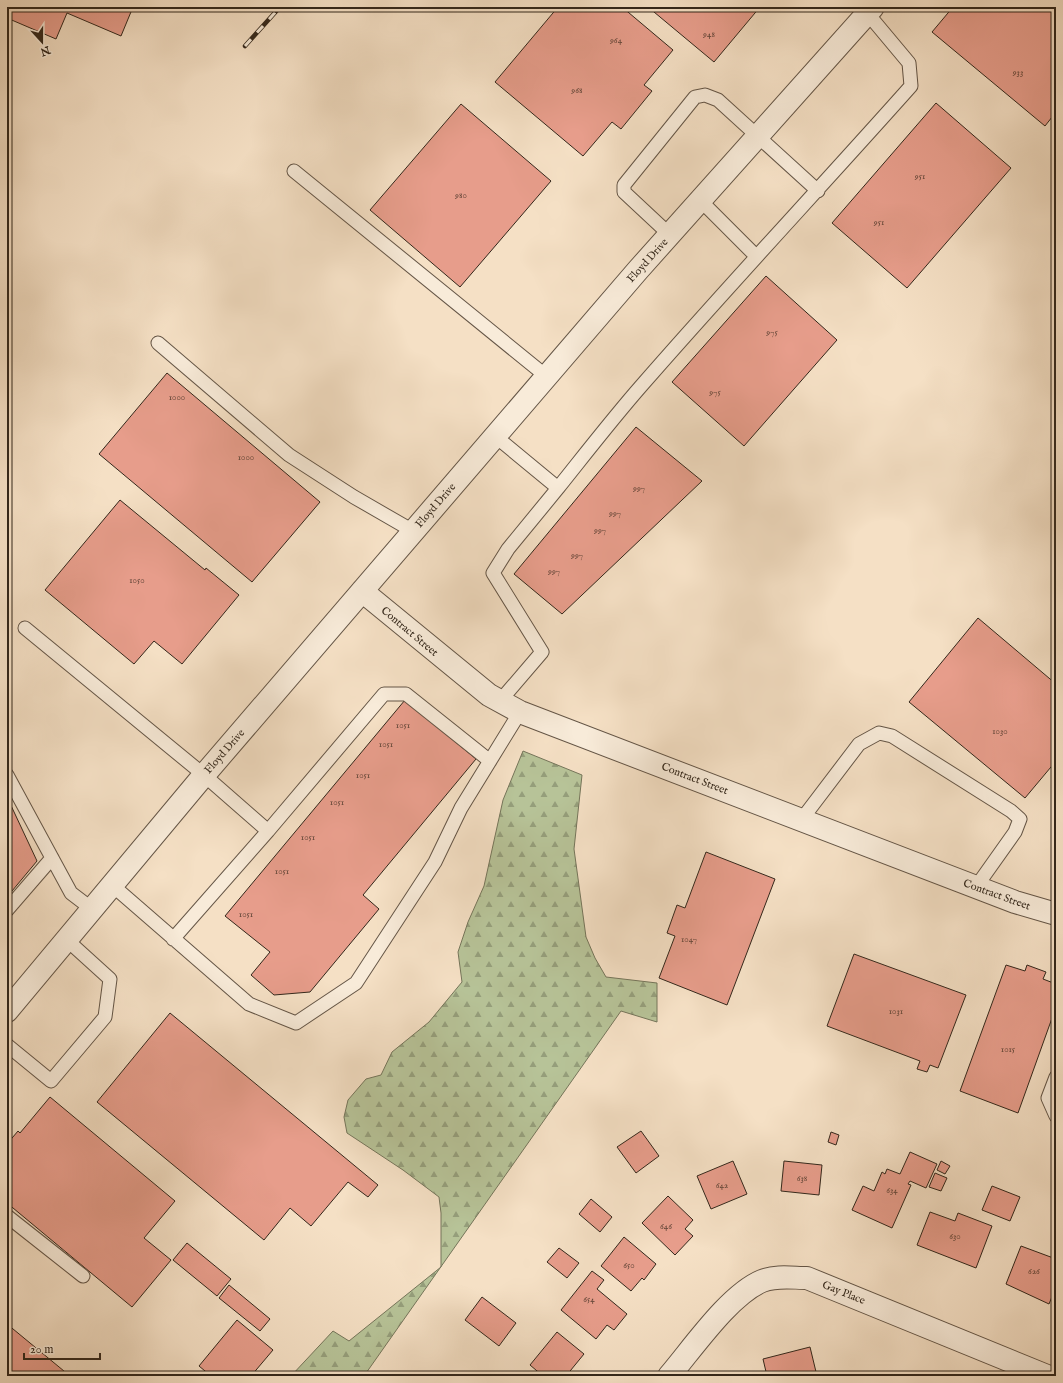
<svg xmlns="http://www.w3.org/2000/svg" width="1063" height="1383" font-family="'IM FELL English',serif">
  <style>
    .forest { fill: url(#forest-firs); stroke: #75755a }
    .building { fill: #e79d8b; stroke: #33271b }
    .lines { fill: none; stroke-linecap: round; stroke-linejoin: round }
    .lane-casing { stroke: #645546; stroke-width: 15 }
    .street-casing { stroke: #645546; stroke-width: 24 }
    .lane { stroke: #f8ebd9; stroke-width: 13 }
    .street { stroke: #f8ebd9; stroke-width: 22 }
    .rail-casing { stroke: #33271b; stroke-width: 4.5 }
    .rail { stroke: #f8ebd9; stroke-width: 3; stroke-dasharray: 9; stroke-linecap: butt }
    .labels { text-anchor: middle; stroke-width: 3.5; stroke-linejoin: round; paint-order: stroke }
    .number-label { font-size: 9px; fill: #604437 }
    .street-label { font-size: 11px; fill: #33271b; stroke: #f8ebd9 }
  </style>
  <defs>
    <pattern id="forest-firs" width="22" height="20" patternUnits="userSpaceOnUse"><rect width="22" height="20" fill="#b7c398"/><path d="M5 1l3.5 6h-7zM16 11l3.5 6h-7z" fill="#959e7b"/></pattern>
  </defs>
  <rect width="100%" height="100%" fill="#f5e0c5"/>
  <filter id="stains"><feTurbulence type="fractalNoise" baseFrequency=".005" numOctaves="4"/><feColorMatrix values="0 0 0 0 .2 0 0 0 0 .09 0 0 0 0 .02 0 0 0 .5 -.17"/></filter>
  <radialGradient id="worn" r=".72"><stop offset=".6" stop-color="#630" stop-opacity="0"/><stop offset="1" stop-color="#630" stop-opacity=".3"/></radialGradient>
  <path class="forest" d="M523,751L582,775L574,849L586,937L595,958L606,977L657,983V1022L621,1011L364,1376H291L333,1331L349,1341L441,1267V1213L439,1197L403,1170L347,1133L344,1117L348,1100L366,1079L381,1075L392,1052L429,1022L462,982L458,952L468,922L484,886L503,800Z"/>
  <path class="building" d="M7,7H133L121,36L67,13L56,39L7,18Z
    M558,7H622L673,50L644,85L652,91L621,129L612,122L583,156L495,82Z
    M648,7H760L714,62Z
    M953,7H1056V112L1045,126L932,32Z
    M936,103L1011,168L907,288L832,223Z
    M461,104L551,181L460,287L370,210Z
    M766,276L837,340L744,446L672,382Z
    M167,373L320,502L252,582L99,454Z
    M636,427L702,481L562,614L514,574Z
    M120,500L205,570L206,568L239,595L182,664L154,641L134,664L45,590Z
    M978,618L1056,684V761L1025,798L909,702Z
    M405,700L476,759L363,895L379,909L310,992L274,995L251,975L270,952L225,916Z
    M7,797L37,861L7,897Z
    M706,852L775,879L727,1005L659,978L675,936L667,933L677,905L685,908Z
    M854,954L966,995L938,1068L930,1065L927,1072L917,1069L920,1061L827,1026Z
    M1006,965L1025,971L1027,965L1046,972L1043,979L1056,984V1007L1018,1113L960,1091Z
    M170,1013L378,1185L368,1197L348,1182L311,1226L290,1208L264,1240L97,1102Z
    M50,1097L175,1201L144,1238L171,1260L132,1307L7,1203V1144L18,1131L20,1133Z
    M641,1131L659,1156L636,1173L617,1147Z
    M831,1132L839,1135L836,1145L828,1142Z
    M910,1152L937,1164L926,1188L910,1181L908,1184L911,1185L892,1228L852,1210L863,1186L874,1191L882,1172L885,1174L887,1169L900,1174Z
    M733,1161L747,1194L711,1209L697,1176Z
    M784,1161L822,1165L819,1195L781,1191Z
    M941,1161L950,1166L945,1174L937,1170Z
    M935,1173L947,1178L941,1191L929,1187Z
    M992,1186L1020,1197L1010,1221L982,1210Z
    M668,1196L693,1220L685,1229L693,1236L675,1255L642,1223Z
    M591,1199L612,1217L600,1232L579,1214Z
    M930,1212L955,1221L958,1213L992,1226L976,1268L917,1245Z
    M624,1237L656,1264L644,1280L642,1278L631,1291L601,1266Z
    M187,1243L231,1279L217,1296L173,1260Z
    M1021,1246L1056,1259V1287L1049,1304L1006,1284Z
    M559,1248L579,1263L567,1278L547,1262Z
    M592,1271L604,1280L597,1289L627,1314L614,1330L607,1325L596,1339L561,1310Z
    M229,1285L270,1319L260,1331L219,1298Z
    M482,1297L516,1323L499,1346L465,1320Z
    M237,1320L273,1350L251,1376H211L199,1366Z
    M7,1324L70,1376H7Z
    M557,1332L584,1354L566,1376H543L530,1365Z
    M810,1347L817,1376H767L763,1359Z"/>
  <g class="lines">
    <defs>
      <path id="lane" d="M294,171L546,376
        M700,200L756,256
        M669,234L624,192V185L695,97L705,95L718,100L818,191
        M158,343L289,455L354,497L413,531
        M495,436L558,488L508,549L493,573L542,652L500,701
        M558,488C586,453 613,418 642,385C730,284 822,186 911,86L909,63L863,8
        M25,628L204,775L268,831L173,939
        M7,775L71,893L92,909
        M802,819L859,744L879,733L892,736L1011,811L1020,819L1015,832L976,887
        M268,831L384,694H406L490,761
        M112,885L249,1004L296,1023L356,983L435,862L461,808L520,712
        M7,910L52,858
        M7,1045L51,1081L105,1017L110,979L67,940
        M1056,1077L1048,1098L1056,1116
        M7,1216L83,1276"/>
      <path id="street" d="M362,591L489,695L520,712L1015,902L1056,914
        M7,1011L204,775L638,270L873,7
        M669,1376C693,1348 729,1295 762,1281C776,1275 793,1278 807,1278L1047,1376"/>
    </defs>
    <use href="#lane" class="lane-casing"/>
    <use href="#street" class="street-casing"/>
    <use href="#lane" class="lane"/>
    <use href="#street" class="street"/>
    <defs>
      <path id="rail" d="M245,46L280,7"/>
    </defs>
    <use href="#rail" class="rail-casing"/>
    <use href="#rail" class="rail"/>
  </g>
  <g class="labels">
    <g class="number-label">
      <text x="709" y="37">948</text>
      <text x="616" y="43">964</text>
      <text x="1018" y="75">933</text>
      <text x="577" y="93">968</text>
      <text x="920" y="179">951</text>
      <text x="461" y="198">980</text>
      <text x="879" y="225">951</text>
      <text x="772" y="335">975</text>
      <text x="715" y="395">975</text>
      <text x="177" y="400">1000</text>
      <text x="246" y="460">1000</text>
      <text x="639" y="491">997</text>
      <text x="615" y="516">997</text>
      <text x="600" y="533">997</text>
      <text x="577" y="558">997</text>
      <text x="554" y="574">997</text>
      <text x="137" y="583">1050</text>
      <text x="403" y="728">1051</text>
      <text x="1000" y="734">1030</text>
      <text x="386" y="747">1051</text>
      <text x="363" y="778">1051</text>
      <text x="337" y="805">1051</text>
      <text x="308" y="840">1051</text>
      <text x="282" y="874">1051</text>
      <text x="246" y="917">1051</text>
      <text x="689" y="942">1047</text>
      <text x="896" y="1014">1031</text>
      <text x="1008" y="1052">1015</text>
      <text x="802" y="1181">638</text>
      <text x="722" y="1188">642</text>
      <text x="892" y="1193">634</text>
      <text x="666" y="1229">646</text>
      <text x="955" y="1239">630</text>
      <text x="629" y="1268">650</text>
      <text x="1034" y="1274">626</text>
      <text x="589" y="1302">654</text>
    </g>
    <g class="street-label">
      <text transform="translate(647 260) rotate(-48)" y="4">Floyd Drive</text>
      <text transform="translate(435 505) rotate(-49)" y="4">Floyd Drive</text>
      <text transform="translate(410 631) rotate(40)" y="4">Contract Street</text>
      <text transform="translate(224 751) rotate(-49)" y="4">Floyd Drive</text>
      <text transform="translate(695 778) rotate(21)" y="4">Contract Street</text>
      <text transform="translate(997 894) rotate(20)" y="4">Contract Street</text>
      <text transform="translate(844 1292) rotate(22)" y="4">Gay Place</text>
    </g>
  </g>
  <rect width="1063" height="1383" fill="none" stroke="#f5e0c5" stroke-width="24"/>
  <rect x="8" y="8" width="1047" height="1367" fill="none" stroke="#33271b" stroke-width="2"/>
  <rect x="12" y="12" width="1039" height="1359" fill="none" stroke="#33271b"/>
  <g transform="translate(42 42) rotate(159)" stroke="#f8ebd9" stroke-width="3" paint-order="stroke">
  <path d="M0-3L7 15L0 10L-7 15Z" fill="#33271b"/>
  <text y="-6" font-size="11" font-weight="bold" text-anchor="middle" fill="#33271b">N</text>
  </g>
  <path d="M24 1353v6h76v-6" fill="none" stroke="#33271b" stroke-width="2"/>
  <text x="30" y="1353" font-size="12" fill="#33271b" stroke="#f8ebd9" stroke-width="3" paint-order="stroke">20 m</text>
  <rect width="100%" height="100%" filter="url(#stains)"/>
  <rect width="100%" height="100%" fill="url(#worn)"/>
</svg>
